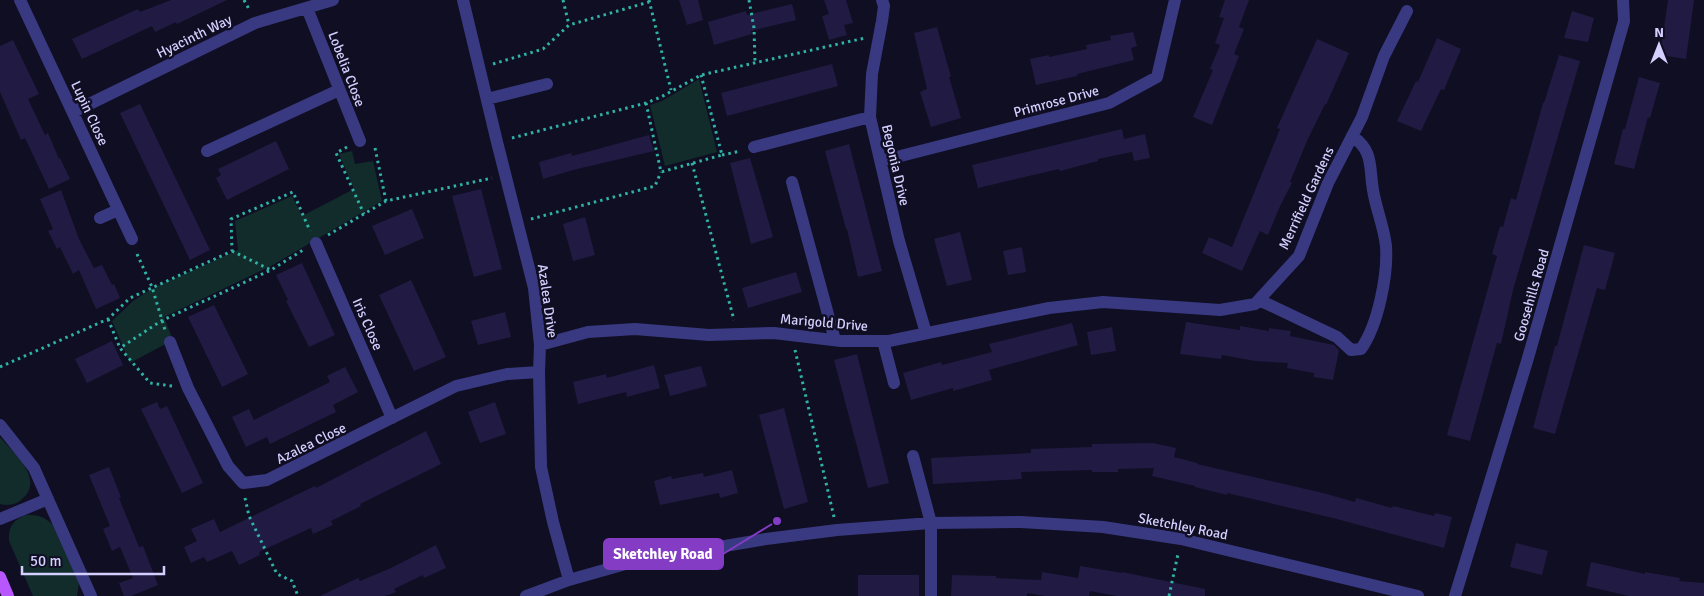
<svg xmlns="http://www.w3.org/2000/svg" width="1704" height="596" font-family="Signika,sans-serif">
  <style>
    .green { fill: #112c2a }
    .building { fill: #211a43 }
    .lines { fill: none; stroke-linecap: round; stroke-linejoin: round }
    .path { stroke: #2fb3a6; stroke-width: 3; stroke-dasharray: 2.5 4; stroke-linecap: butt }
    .minor { stroke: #393981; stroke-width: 12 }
    .major { stroke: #b957fe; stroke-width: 12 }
    .labels { text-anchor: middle; stroke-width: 5; stroke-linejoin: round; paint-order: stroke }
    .street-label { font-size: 14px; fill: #d3cfff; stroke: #100e22 }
    .leader { fill: none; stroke: #843cc5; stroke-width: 2 }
    .callout-dot { fill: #843cc5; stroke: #100e22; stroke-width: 2 }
    .callout { fill: #843cc5; stroke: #843cc5; stroke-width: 2 }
    .callout-label { font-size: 15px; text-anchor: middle; font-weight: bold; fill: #fff }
  </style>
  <rect width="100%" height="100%" fill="#100e22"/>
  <path class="green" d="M699,79L717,152L665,166L650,105L662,101Z
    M352,151L355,164L373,161L382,201L271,266L164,317L173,340L130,363L112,321L133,301L155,287L238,250L235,221L292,196L302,216L354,189L339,154Z
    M0,437C12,452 46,479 22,499C16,505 8,506 0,504Z
    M26,515C38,515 44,516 53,525L79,583L77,596H33L9,541C8,527 13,520 26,515Z"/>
  <path class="building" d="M171,0H227L177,24L176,22L155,32L152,26L82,59L72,39L138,9L140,12Z
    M679,0H698L703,20L687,25Z
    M824,0H846L853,23L844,25L847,35L829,40L822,16L829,14Z
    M1225,0H1249L1239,27L1244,29L1234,54L1239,56L1212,125L1193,117L1213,70L1210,69L1220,45L1215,43L1224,18L1219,17Z
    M1668,0H1694L1686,59L1660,55Z
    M792,4L796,20L751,31L752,34L714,45L708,22L746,11L747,15Z
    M1572,11L1594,18L1588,42L1564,38Z
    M937,27L951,77H949L961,118L931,127L920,92L927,89L914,33Z
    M1133,32L1137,46L1131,48L1134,60L1077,74V76L1036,85L1030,59L1049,55V57L1087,49L1086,45L1111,40L1110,36Z
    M1437,38L1461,49L1444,90L1441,89L1421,131L1397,121L1416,81L1418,82Z
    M1317,39L1349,53L1326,105L1325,104L1307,141L1290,182L1292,183L1281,204L1268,235L1260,231L1242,271L1202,253L1209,237L1232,247L1280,129L1277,128Z
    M13,40L39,94L28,99L45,135L48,133L59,159L60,158L70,179L49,189L25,138L21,140L0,92V46Z
    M1559,55L1580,61L1513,290L1501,344L1497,343L1470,441L1447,435L1497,256L1492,254L1500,226L1503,227L1511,198L1516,200L1543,103H1544Z
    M832,64L838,86L727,116L721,93Z
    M1639,77L1660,83L1650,118L1648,117L1634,169L1614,164L1623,129H1625Z
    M140,104L210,250L190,260L120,113Z
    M1122,129L1124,139L1145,134L1150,158L1134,161L1132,152L1098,159V161L1060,171L1059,169L978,188L972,165Z
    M649,135L654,151L573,170L543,179L539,162L571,153L572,156Z
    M276,141L289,169L227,200L216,178L221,175L218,169Z
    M849,144L882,271L858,277L847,229H846L825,151Z
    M750,158L773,237L751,244L730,163Z
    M481,189L502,269L474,277L452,196Z
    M61,190L79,239L94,268L102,265L112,285L114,284L120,298L96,309L79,270L73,274L60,247L57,249L48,231L53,229L40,199Z
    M412,209L424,238L385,255L372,226Z
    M585,217L595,255L573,261L563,224Z
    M960,232L972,280L947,286L934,239Z
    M1584,245L1615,253L1605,290L1597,288L1555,434L1533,428L1555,346H1557Z
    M1022,247L1026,272L1008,275L1003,251Z
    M302,263L335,335L309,347L286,301L288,300L276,275Z
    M796,272L802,292L748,308L742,288Z
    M411,280L446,357L414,371L379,295Z
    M214,305L248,374L222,387L188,317Z
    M505,312L511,337L478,345L471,321Z
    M1186,322L1240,330V326L1269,331V328L1291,331L1290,336L1334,345L1339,350L1333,380L1314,377V373L1287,368L1288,363L1255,361L1222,355L1221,359L1180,354Z
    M1072,323L1078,345L989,370L992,380L953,391V388L911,400L903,373L941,362L942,365L992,352L989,344Z
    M1112,327L1116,351L1091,355L1087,332Z
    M112,341L123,365L87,383L75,359Z
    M857,354L889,483L868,488L834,360Z
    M654,365L660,388L627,397L626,392L578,404L573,382L606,374L607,378Z
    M701,366L707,386L670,396L664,375Z
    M345,367L358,392L333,405L336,412L270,444L267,437L246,447L232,417L249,409L254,420L330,382L327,376Z
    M157,402L160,409L167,406L203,483L182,493L141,409Z
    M495,402L506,434L480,443L468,412Z
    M784,408L808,502L784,509L759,415Z
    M426,431L441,464L360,504L361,506L331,521L333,525L313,534L311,528L259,552L260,555L239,565L232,551L207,562L204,557L191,563L184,547L197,541L191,529L214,519L220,532L296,495L315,486L316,488Z
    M1153,443L1176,448L1174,457L1197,463V464L1323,493L1355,502L1356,498L1392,508L1393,506L1434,516L1435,513L1452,517L1444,548L1333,518L1227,493V495L1195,487V486L1152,476L1154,468L1118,469V472H1092V470L1021,472L1022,479L933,484L931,458L1031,453V449L1092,447V444Z
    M109,467L121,497L119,498L139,547L143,546L158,585L131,596H124L119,583L133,578L120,547L112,551L103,529L110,526L89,475Z
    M732,470L738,493L720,498L719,493L660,505L654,481L671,476L672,479L703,473L704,477Z
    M1516,543L1548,551L1542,575L1510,567Z
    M436,545L446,568L424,578L423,575L394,589L396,592L385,596H320L358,578L360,581L391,568Z
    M1591,562L1645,574V572L1680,578L1679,581L1704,583V596H1629L1586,586Z
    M1080,566L1122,573V572L1205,589V596H1117L1090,591L1089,596H1045L1027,593V596H951L952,575L996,576V578L1041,580L1042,572L1078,578Z
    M858,575H919V596H858Z"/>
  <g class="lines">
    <path class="path" d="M244,0L250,11
      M563,0L569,25
      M649,0L671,90
      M749,0L754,28L755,62
      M493,64L543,49L569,25L649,2
      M646,103L661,172L722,155L701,75
      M512,138L646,103L661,97L701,75L865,38
      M347,147L336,153L364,214
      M375,148L386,201
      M722,155L741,151
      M692,163L734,320
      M531,219L655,186L661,172
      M328,235L386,201L492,178
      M232,251L271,270
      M137,254L152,287L165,330
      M108,319L120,348
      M795,350L834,517
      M0,367L108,319L130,298L232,251L231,219L293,192L310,231
      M172,386L150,383L120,348L161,321L271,270L303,250
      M245,498L249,516L277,574L292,581L298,596
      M1169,596L1178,554"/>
    <path class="minor" d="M20,0L132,239
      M463,0L497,142L534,288L540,345L539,372L541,467L553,522L569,580
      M882,0L884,6L882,21L872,74L870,117L899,241L926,333
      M307,8L360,141
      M487,99L547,84
      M73,112L255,23L333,0
      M754,147L870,117
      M207,151L339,90
      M881,161L1109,103L1157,77L1175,0
      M792,182L835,340
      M100,218L118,210
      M316,243L392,418
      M1259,300L1337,337L1351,350L1361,349C1378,325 1388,275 1386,246C1384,227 1376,209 1373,190C1369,167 1374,151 1352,136
      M883,341L894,383
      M170,342L188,388L228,466L243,483L267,480L456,386L507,374L539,372
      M540,345L588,332L635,329L709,335L774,333L841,341H889L1049,308L1103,302L1220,310L1255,304L1299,256L1328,183L1362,117L1384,56L1407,11
      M0,425L34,468L91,596
      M913,456L931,523V596
      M0,519L48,499
      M526,596L569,580L636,561L766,539L837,530L931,523L1021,522L1103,527L1181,539L1418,596
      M1455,596L1528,358L1624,21L1623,0"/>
    <path class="major" d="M0,577L8,596"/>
  </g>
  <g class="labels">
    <g class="street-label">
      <text transform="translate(194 36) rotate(-26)" y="5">Hyacinth Way</text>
      <text transform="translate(347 69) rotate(69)" y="5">Lobelia Close</text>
      <text transform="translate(1056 101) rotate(-15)" y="5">Primrose Drive</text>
      <text transform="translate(90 113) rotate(65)" y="5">Lupin Close</text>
      <text transform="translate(896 165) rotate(77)" y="5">Begonia Drive</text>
      <text transform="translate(1306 198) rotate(-65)" y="5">Merrifield Gardens</text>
      <text transform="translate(1531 295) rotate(-74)" y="5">Goosehills Road</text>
      <text transform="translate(548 301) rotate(82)" y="5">Azalea Drive</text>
      <text transform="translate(824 322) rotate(5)" y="5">Marigold Drive</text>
      <text transform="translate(368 324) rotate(66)" y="5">Iris Close</text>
      <text transform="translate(311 443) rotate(-26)" y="5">Azalea Close</text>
      <text transform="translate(1183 526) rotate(11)" y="5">Sketchley Road</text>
    </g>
  </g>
  <path class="leader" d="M777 521L723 554"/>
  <circle class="callout-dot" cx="777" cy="521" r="5"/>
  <rect class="callout" x="604" y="539" width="119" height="30" rx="5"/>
  <g class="callout-label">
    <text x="663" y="559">Sketchley Road</text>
  </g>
  <g transform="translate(1659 45)" stroke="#100e22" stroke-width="4" paint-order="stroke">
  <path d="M0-4L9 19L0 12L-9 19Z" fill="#d3cfff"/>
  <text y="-8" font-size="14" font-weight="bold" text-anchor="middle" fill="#d3cfff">N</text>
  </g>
  <path d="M22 566v8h142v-8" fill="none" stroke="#d3cfff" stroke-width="2.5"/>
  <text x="30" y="566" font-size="15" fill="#d3cfff" stroke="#100e22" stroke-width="4" paint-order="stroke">50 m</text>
</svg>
